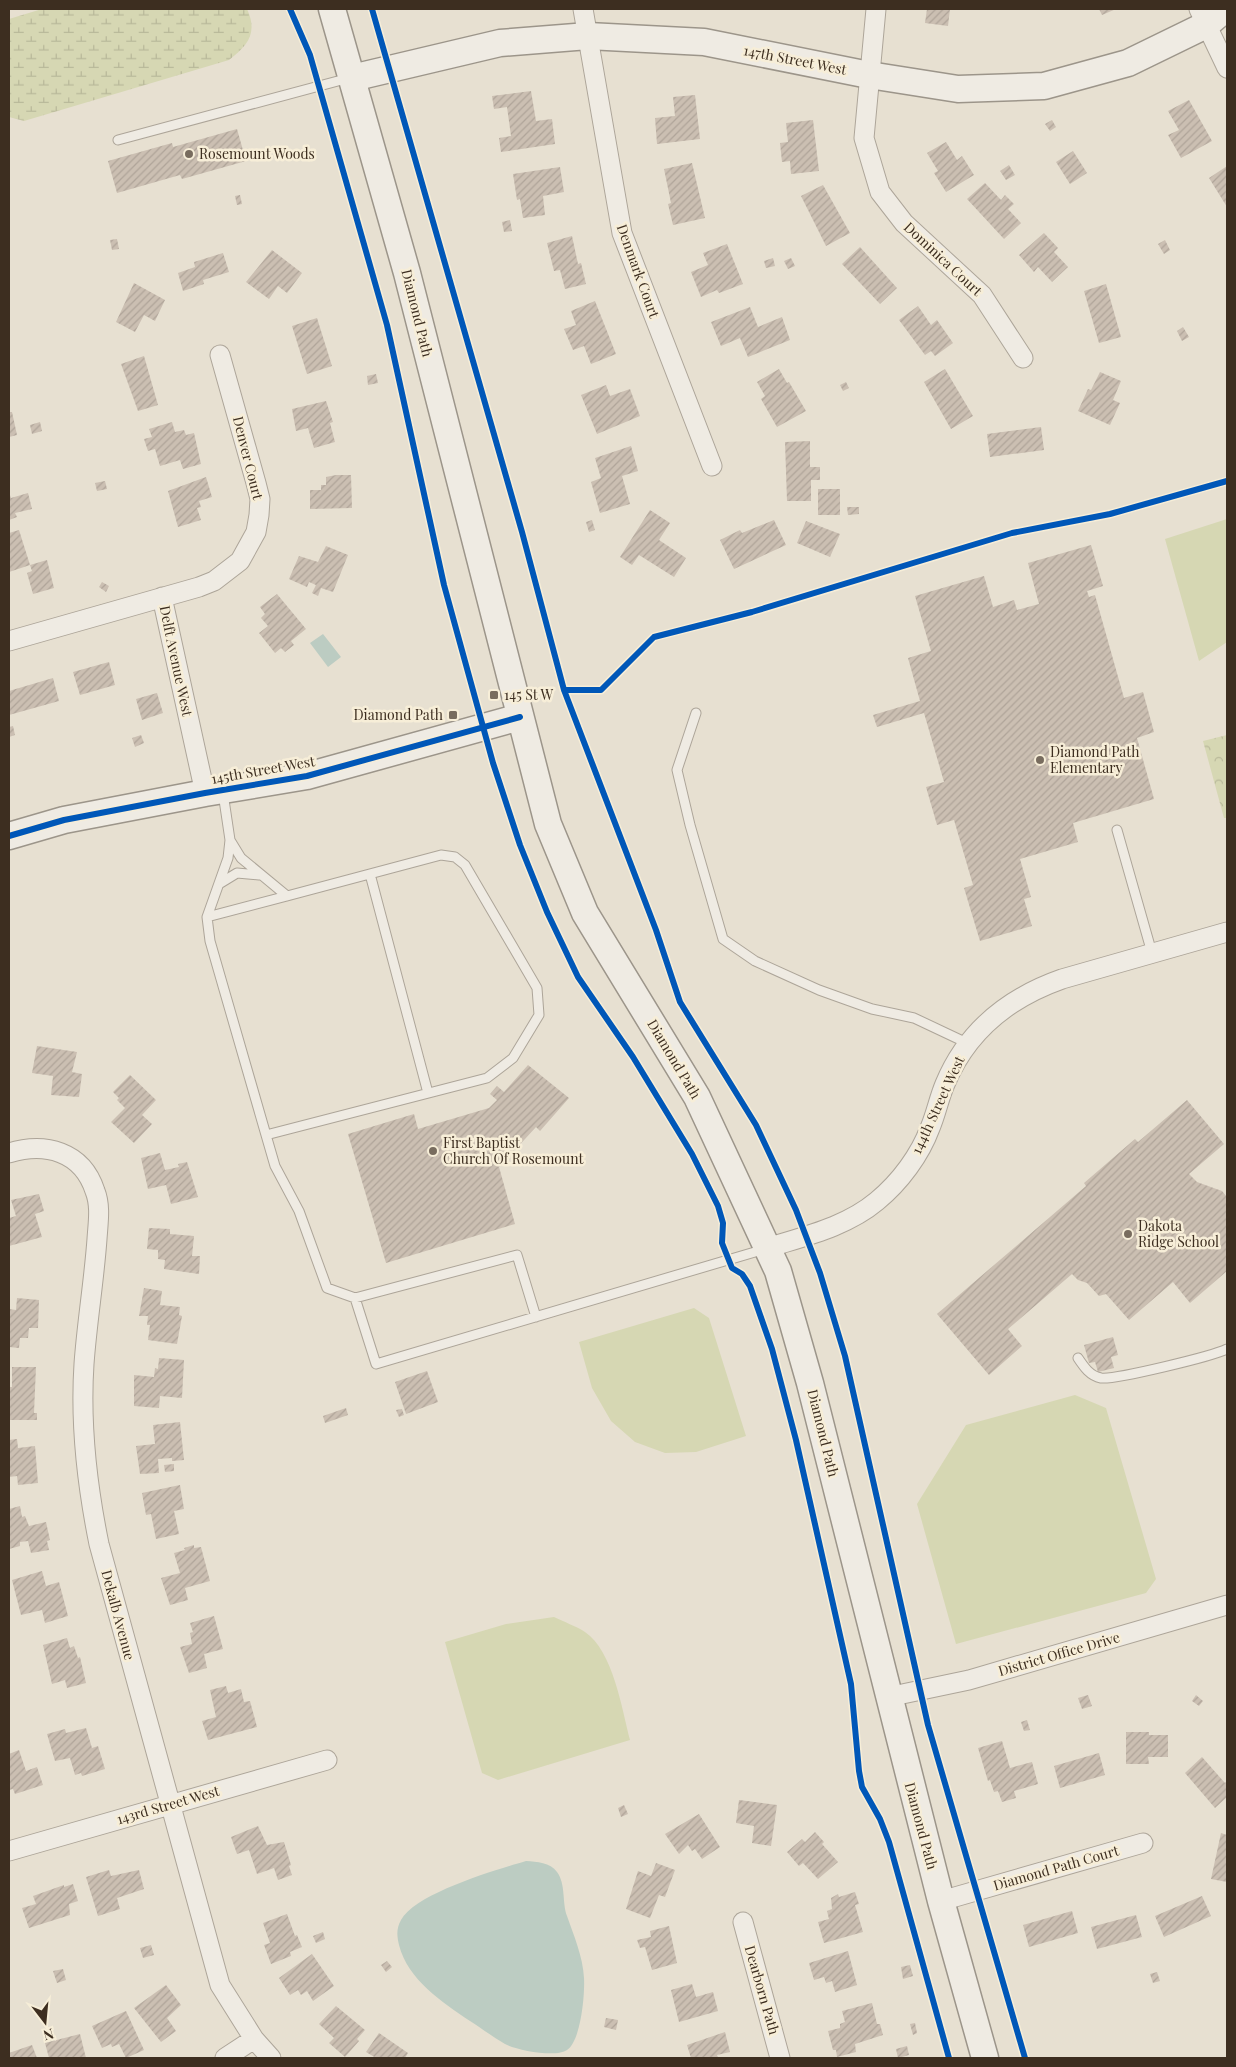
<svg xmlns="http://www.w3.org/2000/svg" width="1236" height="2067" font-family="'Playfair Display',serif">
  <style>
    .grass { fill: #d6d7b3 }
    .wetland { fill: url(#wetland-marsh) }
    .park { fill: url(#park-crowns) }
    .water { fill: #bcccc2 }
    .building { fill: url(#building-hatch) }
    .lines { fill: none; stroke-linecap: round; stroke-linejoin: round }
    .lane-casing { stroke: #ada599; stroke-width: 11 }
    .street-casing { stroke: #ada599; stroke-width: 21 }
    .secondary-casing { stroke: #9c958a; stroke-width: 29 }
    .lane { stroke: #efebe3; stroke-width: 9 }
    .street { stroke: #efebe3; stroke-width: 19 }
    .secondary { stroke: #efebe3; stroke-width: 26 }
    .cycleway-casing { stroke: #f7eed8; stroke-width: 9 }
    .cycleway { stroke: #0057b8; stroke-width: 6 }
    .poi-dot { fill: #786c5e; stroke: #f7eed8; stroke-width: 2 }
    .labels { text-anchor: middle; stroke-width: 5; stroke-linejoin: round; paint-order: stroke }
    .street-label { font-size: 14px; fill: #3d2e20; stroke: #f7eed8 }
    .poi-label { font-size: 14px; fill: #3d2e20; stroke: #f7eed8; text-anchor: start }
  </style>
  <defs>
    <pattern id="wetland-marsh" width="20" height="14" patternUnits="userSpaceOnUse" patternTransform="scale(1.25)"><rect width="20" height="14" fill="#d6d7b3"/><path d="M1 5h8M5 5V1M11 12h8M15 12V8" fill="none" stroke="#b9b99a"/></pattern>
    <pattern id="park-crowns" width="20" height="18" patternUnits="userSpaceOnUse" patternTransform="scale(1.25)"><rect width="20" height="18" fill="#d6d7b3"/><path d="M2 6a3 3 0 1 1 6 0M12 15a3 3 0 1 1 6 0" fill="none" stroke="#b9b99a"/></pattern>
    <pattern id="building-hatch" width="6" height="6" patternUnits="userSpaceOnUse" patternTransform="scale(1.25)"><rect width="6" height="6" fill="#cbbfb2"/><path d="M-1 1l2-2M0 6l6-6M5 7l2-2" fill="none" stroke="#afa499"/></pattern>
  </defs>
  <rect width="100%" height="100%" fill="#e7e0d1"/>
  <path class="grass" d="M1227,519V642L1199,661L1165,539Z
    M694,1308L709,1318L746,1436L696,1452L665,1453L635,1442L611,1421L592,1388L579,1342Z
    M1075,1395L1106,1408L1156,1579L1146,1593L956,1644L917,1504L966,1425Z
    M554,1617C564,1622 576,1626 585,1632C613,1651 622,1709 630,1740L498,1780L482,1773L445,1642L506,1624Z"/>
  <path class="wetland" d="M42,9H247C258,33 248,45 229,60L24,121L9,117V19Z"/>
  <path class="park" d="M1227,735V818H1224L1203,741Z"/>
  <path class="water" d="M323,634L341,657L328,667L310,643Z
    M526,1861C537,1862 550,1862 557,1872C566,1884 562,1903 567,1916C574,1936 583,1957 584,1978C585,1994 581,2041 567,2050C556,2058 516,2050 505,2044C493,2037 481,2028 470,2021C442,2002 408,1980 399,1945C397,1936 396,1929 401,1920C416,1893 496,1870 526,1861Z"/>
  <path class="building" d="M927,9H950L948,26L925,23Z
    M1099,9H1116L1102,15Z
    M531,91L536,121L552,119L555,144L501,152L499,138L511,136L507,107L494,109L492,96Z
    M695,95L700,139L657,144L655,118L675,116L673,97Z
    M1189,100L1212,141L1181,158L1168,135L1179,130L1168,111Z
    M813,120L819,171L791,174L790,161L782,162L780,143L788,142L786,123Z
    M1052,120L1056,127L1050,131L1045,124Z
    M237,129L246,161L182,179L180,175L117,193L108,161L172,143L173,147Z
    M946,142L957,160L962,156L974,175L946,192L934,173L938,171L927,153Z
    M1073,151L1087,173L1070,184L1056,162Z
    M692,163L705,218L673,225L668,204L671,203L664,169Z
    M1009,165L1015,175L1006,180L1000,171Z
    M1227,166V207L1209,178Z
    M560,167L564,192L543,196L545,215L523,218L520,199L517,200L513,174Z
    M985,183L1001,200L1005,195L1014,204L1008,209L1021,223L1004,239L967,199Z
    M823,185L850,233L826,246L801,196Z
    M240,195L242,204L237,205L235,196Z
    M510,220L512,231L504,232L502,222Z
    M1044,233L1058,248L1054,252L1068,267L1052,282L1038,267L1034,272L1019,255Z
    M572,236L578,264L581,263L586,284L565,289L560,270L554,271L547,243Z
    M117,239L119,249L112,250L110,240Z
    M1165,240L1170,250L1164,254L1158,244Z
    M727,244L743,284L719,293L717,290L701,297L691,272L708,265L703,253Z
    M860,247L897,288L880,304L842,264Z
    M272,250L302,273L287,293L278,286L269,299L246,282Z
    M223,253L229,272L203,280L204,284L183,291L178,273L195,267L194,262Z
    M773,258L775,266L766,268L764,261Z
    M791,258L795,266L788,269L784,261Z
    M134,283L165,300L155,321L144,315L135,332L116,322Z
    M1106,284L1121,337L1099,343L1084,291Z
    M595,301L616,354L591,364L584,346L573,350L564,329L576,325L571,311Z
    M918,306L931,325L937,320L953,343L935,356L931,351L925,355L899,320Z
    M750,307L758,327L782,317L790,340L748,357L740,338L721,346L711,322Z
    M317,318L332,366L307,374L292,326Z
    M1183,327L1189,337L1182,341L1177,331Z
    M144,356L158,405L138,411L121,364Z
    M779,369L787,383L789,382L806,411L777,427L761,399L765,396L757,382Z
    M945,369L973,416L951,429L924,382Z
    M1100,372L1121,381L1113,400L1120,403L1110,425L1078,411L1088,389L1091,390Z
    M376,374L378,383L368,385L367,376Z
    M846,382L849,388L843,391L840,385Z
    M606,385L610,396L630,389L640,416L597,434L581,395Z
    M326,401L333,422L330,423L335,442L314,448L308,428L296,431L292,409Z
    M9,412H12L17,435L9,437Z
    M40,422L42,431L32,434L30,425Z
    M172,422L175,432L184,430L186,435L194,433L201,464L183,469L180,460L160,466L155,449L148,451L144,439L152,437L149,429Z
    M1041,427L1044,450L990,457L987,434Z
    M810,441V467H820V480H811V501H787L785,442Z
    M631,446L638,471L622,476L630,504L600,513L591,482L601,478L595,458Z
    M336,475H351L352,508L310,509V490H321V485H326V477Z
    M206,477L212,497L199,501L201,507L197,508L201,520L178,527L168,491Z
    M105,481L107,489L97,491L95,483Z
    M818,489H840V515H818Z
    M9,492L11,498L28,493L32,509L15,513L17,517L9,520Z
    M847,507H859V514L848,515Z
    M650,510L670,523L659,540L686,558L674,577L639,555L632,565L620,557Z
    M592,520L595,530L589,532L586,522Z
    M774,520L786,545L734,569L720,540L740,530L742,533Z
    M806,521L840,534L830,557L797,543Z
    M19,530L30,565L9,572V533Z
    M1091,545L1103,586L1087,591L1089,597L1095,595L1124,698L1143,692L1154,732L1137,738L1154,799L1073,823L1078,842L1020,859L1031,897L1024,899L1032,926L980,941L964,888L973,885L954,820L937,825L926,787L944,782L924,713L877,727L873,715L920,701L908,658L931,651L915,596L984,576L993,607L1014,600L1017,610L1039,604L1028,563Z
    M326,546L348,555L333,592L321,588L318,596L312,593L316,585L309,582L307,587L289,579L299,556L318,562Z
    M47,560L54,588L33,594L27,573L32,571L30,565Z
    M102,582L109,586L106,592L99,587Z
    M277,594L306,629L291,641L294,645L285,652L281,648L275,653L259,633L268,626L261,618L265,614L260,607Z
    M109,662L115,685L80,695L73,672Z
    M53,678L59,701L9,715V691Z
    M157,693L163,713L142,720L136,699Z
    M13,726L15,735L9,737V727Z
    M141,735L144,743L135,747L132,738Z
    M37,1046L77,1052L72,1072L82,1074L79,1097L51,1095L53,1076L32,1073Z
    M528,1065L569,1098L540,1131L536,1127L499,1167L515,1224L386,1263L348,1134L414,1114L418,1129L489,1108L497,1100L490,1094L497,1086L504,1092Z
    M130,1075L156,1100L142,1115L152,1124L134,1143L111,1122L125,1108L117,1100L119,1098L113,1092Z
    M1187,1100L1224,1144L1189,1174L1197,1182L1222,1191L1227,1197V1271L1190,1303L1173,1282L1129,1320L1106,1294L1099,1296L1087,1283L1078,1280L1072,1274L1008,1329L1022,1346L989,1375L937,1314L1086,1186L1084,1183L1135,1139L1138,1142Z
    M160,1153L165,1170L179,1167L178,1164L187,1162L198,1197L171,1204L166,1185L148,1189L141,1158Z
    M39,1194L44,1211L35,1214L42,1237L9,1246V1218L16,1216L11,1200Z
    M149,1228L170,1229V1234L194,1236L192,1256H200L199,1274L164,1269L165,1260L158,1259V1250L147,1249Z
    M144,1288L162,1291L160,1305L180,1307L179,1315L182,1316L177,1344L148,1340L150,1325H147L148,1316H139Z
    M17,1298L39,1300L38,1328H29L28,1338H20L19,1348L9,1347V1309L16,1310Z
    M1113,1337L1118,1355L1111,1357L1114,1368L1098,1372L1095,1362L1089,1363L1084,1345Z
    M159,1358L184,1360L182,1398L160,1396L159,1408L134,1406V1375L154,1377L155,1368L158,1369Z
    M12,1367H36L34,1413H37V1420H9V1387H12Z
    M427,1371L438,1402L406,1414L395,1382Z
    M346,1408L348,1415L325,1423L323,1416Z
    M402,1409L404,1415L399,1417L396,1410Z
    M180,1422L184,1460L172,1461V1458L158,1459L159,1473L140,1474L136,1446L155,1444L153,1425Z
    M17,1439L18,1448L35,1446L38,1483L18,1485L17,1476L9,1477V1440Z
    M174,1464V1471L165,1472L164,1465Z
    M180,1485L184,1509L174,1511L179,1534L156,1539L151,1514L146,1515L142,1493Z
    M20,1506L22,1517L25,1516L29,1526L46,1522L50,1540L47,1541L49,1550L31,1553L28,1541L20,1542V1546L9,1549V1509Z
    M194,1545V1548L201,1547L210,1581L185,1588L188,1600L170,1605L161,1578L180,1573L174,1553L185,1550L184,1548Z
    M42,1571L46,1586L59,1582L68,1616L45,1623L42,1610L21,1615L12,1580Z
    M214,1616L223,1649L204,1654L207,1668L189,1673L180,1647L192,1644L190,1633L193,1632L190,1623Z
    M67,1638L70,1648L74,1646L78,1658L80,1657L86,1683L67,1688L65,1680L52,1684L43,1645Z
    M226,1686L228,1693L241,1689L244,1702L250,1701L257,1727L208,1740L202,1721L216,1717L210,1690Z
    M1088,1695L1092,1706L1082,1709L1078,1698Z
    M1196,1695L1203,1701L1199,1706L1192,1701Z
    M1027,1720L1030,1730L1024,1731L1021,1722Z
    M86,1728L92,1748L98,1746L105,1769L82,1776L81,1773L75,1775L70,1758L55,1761L47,1734L65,1729L66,1733Z
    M1126,1732H1149V1735H1168V1757H1148L1149,1764H1126Z
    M1002,1741L1010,1768L1032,1762L1038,1784L1014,1791L1016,1798L1002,1802L998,1791L994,1792L990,1780L988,1781L978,1748Z
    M19,1750L26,1771L37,1767L43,1785L15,1794L13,1789L9,1790V1754Z
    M1099,1753L1105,1775L1060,1788L1054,1766Z
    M1202,1757L1225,1783L1227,1781V1797L1215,1808L1185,1773Z
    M739,1800L777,1805L771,1846L752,1843L754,1826L736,1823Z
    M624,1805L628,1814L621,1817L618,1808Z
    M699,1814L720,1847L702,1859L695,1849L692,1851L688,1845L679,1854L665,1834Z
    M258,1826L267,1845L284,1842L291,1865L289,1866L292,1875L278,1880L274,1868L257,1874L249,1850L237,1854L231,1837Z
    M815,1832L824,1842L822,1844L838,1862L818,1879L803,1863L799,1866L787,1852L802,1839L805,1842Z
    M1221,1833L1227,1835V1882L1211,1879Z
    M656,1863L675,1870L665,1897L659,1895L650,1918L626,1909L638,1871L651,1876Z
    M109,1870L111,1876L139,1870L144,1889L117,1898L120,1909L98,1916L86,1877Z
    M73,1884L78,1901L69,1904L70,1915L29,1928L22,1908L36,1904L33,1896L64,1885V1887Z
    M855,1892L859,1904L855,1905L863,1932L824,1943L818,1922L829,1919L827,1911L832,1909L831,1898L838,1894L839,1897Z
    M1202,1896L1211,1916L1164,1937L1155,1916Z
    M1072,1911L1078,1933L1029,1947L1023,1925Z
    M287,1914L295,1936L297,1935L302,1947L290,1952L291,1956L271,1964L264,1945L270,1943L263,1923Z
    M1136,1915L1142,1937L1097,1949L1091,1927Z
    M669,1926L677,1963L652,1970L645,1947L640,1948L637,1940L651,1937L650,1931Z
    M323,1932L325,1939L316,1943L313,1936Z
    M151,1945L154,1955L143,1958L140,1948Z
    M848,1951L857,1985L835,1992L832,1981L826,1983L824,1977L814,1980L809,1963Z
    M312,1954L334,1986L313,2001L307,1991L301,1995L298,1990L290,1995L279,1978Z
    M387,1961L392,1967L386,1972L381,1965Z
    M910,1965L913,1976L903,1979L901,1967Z
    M63,1969L66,1980L57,1983L53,1971Z
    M1157,1972L1160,1981L1153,1983L1150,1974Z
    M692,1984L696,1997L713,1992L718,2011L679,2022L671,1990Z
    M166,1985L181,2005L167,2018L176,2031L161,2042L134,2008Z
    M872,2003L877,2024H880L883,2035L855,2044L856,2052L837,2057L836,2050H833L828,2031L840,2028V2024L845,2022L842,2011Z
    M336,2006L365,2030L357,2039L359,2041L345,2057L329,2043L334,2038L319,2024Z
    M126,2011L144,2050L126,2058L119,2044L112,2047L111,2044L102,2048L92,2026Z
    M606,2018L618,2020L616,2030L604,2027Z
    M915,2023L917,2033L913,2035L910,2024Z
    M725,2032L730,2052L717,2055L718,2058H691L687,2045Z
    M379,2033L408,2053L405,2058H376L366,2052Z
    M80,2034L86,2058H49L45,2043Z
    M32,2045L37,2058H9V2053Z
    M907,2046L909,2055L898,2058L896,2049Z"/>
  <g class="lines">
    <defs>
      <path id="lane" d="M118,140L349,78
        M696,713L677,770L690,825L723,939L755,961L819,990L872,1009L914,1018L967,1043
        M223,793L230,840
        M1117,830L1152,953
        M370,874L428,1093
        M219,884L237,873L259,875
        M207,917L287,896
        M266,1135L487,1078L513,1058L539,1015L537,988L465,865L455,857L441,855L287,896L241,858L230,840L228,858L207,917L210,941L266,1135L275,1166L299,1211L327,1288L355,1298L376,1364L765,1249
        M355,1298L517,1255L536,1317
        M1078,1358C1084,1367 1090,1376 1101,1378C1115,1380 1213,1356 1227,1349"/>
      <path id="street" d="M583,9L622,233L712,466
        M876,9L864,138L880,192L904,223L982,295L1023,358
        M1199,9L1227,68
        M162,597L205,793
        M9,641L199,587L214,581L240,561L256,532L259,515L260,499L256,483L220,355
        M9,1153C45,1142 82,1151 95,1191C101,1206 98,1223 97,1239C94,1281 87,1322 84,1364C80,1424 87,1485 99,1544L220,1985L254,2039L271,2058
        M767,1248C805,1236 846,1227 877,1201C900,1182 920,1155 930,1128C936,1114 939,1098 945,1084C967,1031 1008,998 1062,979L1227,932
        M888,1697L969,1680L1227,1605
        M9,1851L327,1760
        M941,1901L1143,1843
        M743,1922L780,2058
        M225,2058L254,2039"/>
      <path id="secondary" d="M332,9L407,273L548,824L585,913L697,1097L778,1271L810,1383L941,1901L985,2058
        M352,78L500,43L588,36L704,42L869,75L958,89L1044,86L1128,63L1206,25L1225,9
        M9,836L64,820L205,793L307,776L520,717"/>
    </defs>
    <use href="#lane" class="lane-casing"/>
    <use href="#street" class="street-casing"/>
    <use href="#secondary" class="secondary-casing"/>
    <use href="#lane" class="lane"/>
    <use href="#street" class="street"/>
    <use href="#secondary" class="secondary"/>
    <defs>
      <path id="cycleway" d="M290,9L310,55L387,325L444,585L493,763L520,845L547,912L578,977L633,1057L692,1154L718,1206L723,1223L722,1243L732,1268L742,1274L750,1286L772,1349L796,1440L851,1684L859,1771L862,1787L880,1819L889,1842L949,2058
        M372,9L522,532L564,690L656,930L680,1002L756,1125L796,1210L820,1273L845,1356L928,1725L1025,2058
        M564,690H601L654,637L752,612L1012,533L1110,514L1227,481
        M9,836L64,820L205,793L307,776L520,717"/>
    </defs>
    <use href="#cycleway" class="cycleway-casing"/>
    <use href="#cycleway" class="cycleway"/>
  </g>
  <g class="poi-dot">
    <circle cx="189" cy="154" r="5"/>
    <rect x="489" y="690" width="10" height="10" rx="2.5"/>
    <rect x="448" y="710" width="10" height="10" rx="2.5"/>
    <circle cx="1040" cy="760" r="5"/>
    <circle cx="433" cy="1151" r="5"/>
    <circle cx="1128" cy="1234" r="5"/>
  </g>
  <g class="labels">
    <g class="street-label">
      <text transform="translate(795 60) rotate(11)" y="5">147th Street West</text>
      <text transform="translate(943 259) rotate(43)" y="5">Dominica Court</text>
      <text transform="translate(638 271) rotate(70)" y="5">Denmark Court</text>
      <text transform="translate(417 313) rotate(76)" y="5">Diamond Path</text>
      <text transform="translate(248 458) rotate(76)" y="5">Denver Court</text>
      <text transform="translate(176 661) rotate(78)" y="5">Delft Avenue West</text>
      <text transform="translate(263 770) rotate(-10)" y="5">145th Street West</text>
      <text transform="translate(674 1059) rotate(59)" y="5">Diamond Path</text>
      <text transform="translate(938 1105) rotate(-65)" y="5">144th Street West</text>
      <text transform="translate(823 1433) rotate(76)" y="5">Diamond Path</text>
      <text transform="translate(118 1615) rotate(75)" y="5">Dekalb Avenue</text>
      <text transform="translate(1059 1654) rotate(-16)" y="5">District Office Drive</text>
      <text transform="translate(168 1805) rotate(-16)" y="5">143rd Street West</text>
      <text transform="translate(921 1826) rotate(75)" y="5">Diamond Path</text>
      <text transform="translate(1056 1868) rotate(-16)" y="5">Diamond Path Court</text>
      <text transform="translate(762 1990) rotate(74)" y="5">Dearborn Path</text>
    </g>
    <g class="poi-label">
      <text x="199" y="159">Rosemount Woods</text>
      <text x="504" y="700">145 St W</text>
      <text x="443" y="720" text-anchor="end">Diamond Path</text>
      <text x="1050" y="757">Diamond Path<tspan x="1050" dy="16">Elementary</tspan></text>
      <text x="443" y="1148">First Baptist<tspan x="443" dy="16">Church Of Rosemount</tspan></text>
      <text x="1138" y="1231">Dakota<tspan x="1138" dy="16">Ridge School</tspan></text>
    </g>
  </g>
  <rect width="1236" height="2067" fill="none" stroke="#3d2e20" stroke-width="20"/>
  <g transform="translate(45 2022) rotate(164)" stroke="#f7eed8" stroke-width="4" paint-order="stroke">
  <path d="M0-4L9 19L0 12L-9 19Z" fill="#3d2e20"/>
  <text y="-8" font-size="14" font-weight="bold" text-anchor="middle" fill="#3d2e20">N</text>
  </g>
</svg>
